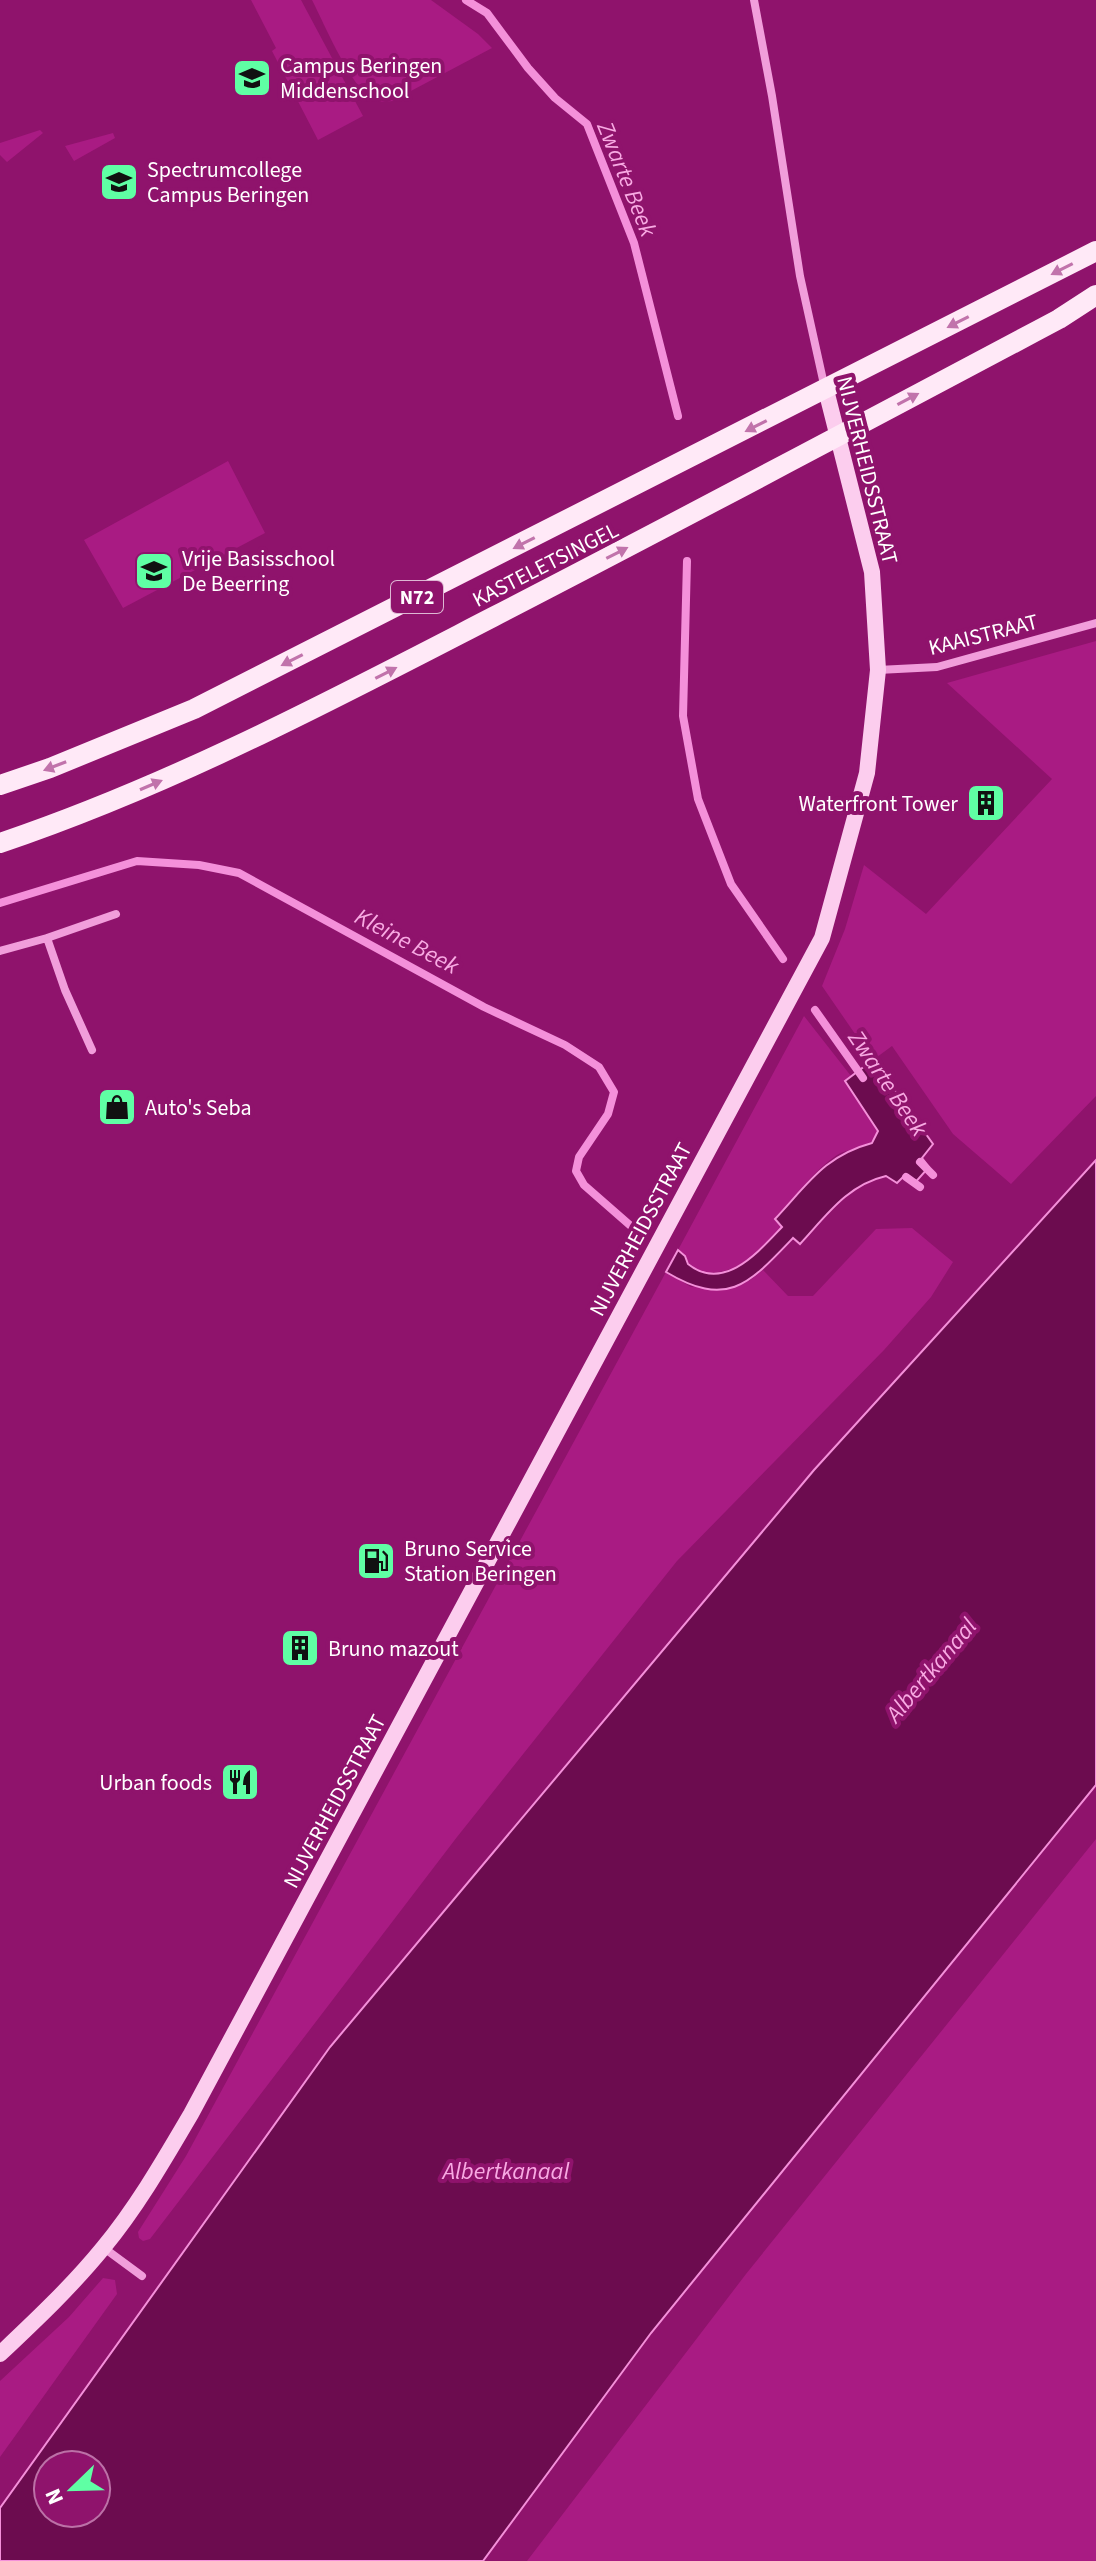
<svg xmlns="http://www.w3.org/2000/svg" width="1096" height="2561" font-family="'Source Sans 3',sans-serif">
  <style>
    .green { fill: #a91b83 }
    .water { fill: #6c0c4f; stroke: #f490da; stroke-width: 2; fill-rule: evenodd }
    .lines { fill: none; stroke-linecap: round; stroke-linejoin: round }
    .stream { stroke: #f490da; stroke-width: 8 }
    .street { stroke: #f19edb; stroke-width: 8 }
    .secondary { stroke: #fccdee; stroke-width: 16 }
    .primary { stroke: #ffe9f7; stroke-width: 20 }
    .oneway { fill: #c173ab }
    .labels { text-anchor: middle; stroke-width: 8; stroke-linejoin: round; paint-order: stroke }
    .shield { fill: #8f136c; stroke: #ddb8d3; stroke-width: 2 }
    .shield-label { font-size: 20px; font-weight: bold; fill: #fff }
    .poi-label { font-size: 22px; fill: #fff; stroke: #8f136c; text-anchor: start }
    .street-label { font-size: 22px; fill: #fff; stroke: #8f136c }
    .water-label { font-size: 24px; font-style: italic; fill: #f8aae3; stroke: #8f136c }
  </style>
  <rect width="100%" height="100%" fill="#8f136c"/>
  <path class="green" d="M251,0H301L363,116L318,140L272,51L276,48Z
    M312,0H431L478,34L492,48L392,101C385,102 379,102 373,99C351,88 324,23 312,0Z
    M40,130L43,133L7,162L0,155V143Z
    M113,133L115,138L74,161L65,146Z
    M228,461L265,533L123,608L84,540Z
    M1096,641V1096L1011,1184L953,1134L892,1046L873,1060L822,986L845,929L864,865L926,914L1052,779L947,683Z
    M804,1016L851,1076L845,1081L879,1131C874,1148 851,1147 837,1155C814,1170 794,1198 775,1219L783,1226C757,1252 735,1281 695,1270L678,1250Z
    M912,1228L953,1262L931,1297L884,1350L677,1561L457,1837L150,2239L143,2241L139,2238L138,2232L186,2156L666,1272L691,1287L749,1281L763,1270L788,1296H813L876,1229Z
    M1096,1839V2561H527L746,2274Z
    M103,2278L115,2280L117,2294L0,2457V2381L69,2317Z"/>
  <path class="water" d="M873,1060L933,1144L922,1158L929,1167L913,1185L903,1177L897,1183L886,1176C847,1185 826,1216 800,1244L793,1238C749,1284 728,1309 666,1272L678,1250L685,1256L688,1264C724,1293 759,1251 782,1227L775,1219C808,1184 824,1156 872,1143L878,1131L845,1081Z
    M1096,1160V1785L651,2333L483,2561H0V2508L330,2047L814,1470ZM96,2465V2513H48V2465Z"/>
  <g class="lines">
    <path class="stream" d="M466,0L487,13L528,68L555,98L587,124L634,243L678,416
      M687,561L683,716L698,799L731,884L783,959
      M0,903L137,861L199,865L239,873L484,1007L565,1045L599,1067L614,1092L608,1114L579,1157L576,1171L584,1185L632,1227
      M815,1010L863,1078
      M920,1162L933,1175
      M906,1177L920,1187"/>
    <path class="street" d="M754,0L772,96L800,276L825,389
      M878,670L937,667L1096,623
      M47,938L116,914
      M0,951L47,938L65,990L92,1050
      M104,2248L142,2276"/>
    <path class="secondary" d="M0,2354C36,2320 72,2286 103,2248C137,2207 164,2160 191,2114L822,938L867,773L878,670L872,572L826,390"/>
    <path class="primary" d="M0,785L50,768L194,709L1096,251
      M0,843C172,785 332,700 493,617C683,519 871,419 1059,319L1096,295"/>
  </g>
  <defs><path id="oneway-solid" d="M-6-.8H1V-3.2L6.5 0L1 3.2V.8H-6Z" transform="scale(2)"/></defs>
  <g class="oneway">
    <use href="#oneway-solid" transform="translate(1062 269) rotate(153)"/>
    <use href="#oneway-solid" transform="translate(958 322) rotate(153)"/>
    <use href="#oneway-solid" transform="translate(908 399) rotate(-28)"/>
    <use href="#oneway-solid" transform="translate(756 426) rotate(153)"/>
    <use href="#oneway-solid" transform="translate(524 543) rotate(153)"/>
    <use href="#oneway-solid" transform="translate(617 553) rotate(-27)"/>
    <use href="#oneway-solid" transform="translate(292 660) rotate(153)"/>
    <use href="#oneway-solid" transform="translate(386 673) rotate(-27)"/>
    <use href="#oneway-solid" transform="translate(55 766) rotate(159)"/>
    <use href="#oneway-solid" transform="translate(151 785) rotate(-23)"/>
  </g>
  <defs>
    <symbol id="school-square" viewBox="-11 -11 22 22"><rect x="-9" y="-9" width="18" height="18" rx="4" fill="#5fffa4" stroke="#8f136c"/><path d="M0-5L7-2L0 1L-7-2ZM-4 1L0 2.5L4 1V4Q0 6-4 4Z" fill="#111"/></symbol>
    <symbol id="building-square" viewBox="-11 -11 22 22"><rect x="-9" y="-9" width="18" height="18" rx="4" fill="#5fffa4" stroke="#8f136c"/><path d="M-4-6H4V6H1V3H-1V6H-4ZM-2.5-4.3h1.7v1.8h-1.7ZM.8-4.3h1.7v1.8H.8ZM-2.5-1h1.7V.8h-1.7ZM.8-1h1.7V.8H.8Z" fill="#111"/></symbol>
    <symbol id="shop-square" viewBox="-11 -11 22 22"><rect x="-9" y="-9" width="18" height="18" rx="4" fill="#5fffa4" stroke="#8f136c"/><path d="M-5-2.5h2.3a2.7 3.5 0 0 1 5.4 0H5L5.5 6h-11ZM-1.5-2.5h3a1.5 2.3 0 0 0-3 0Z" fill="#111"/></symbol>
    <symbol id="fuel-square" viewBox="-11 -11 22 22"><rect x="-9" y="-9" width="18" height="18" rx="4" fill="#5fffa4" stroke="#8f136c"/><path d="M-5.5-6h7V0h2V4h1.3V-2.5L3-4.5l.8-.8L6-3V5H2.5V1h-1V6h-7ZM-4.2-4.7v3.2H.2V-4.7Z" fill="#111"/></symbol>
    <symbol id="restaurant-square" viewBox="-11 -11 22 22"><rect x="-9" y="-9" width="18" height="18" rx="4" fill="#5fffa4" stroke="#8f136c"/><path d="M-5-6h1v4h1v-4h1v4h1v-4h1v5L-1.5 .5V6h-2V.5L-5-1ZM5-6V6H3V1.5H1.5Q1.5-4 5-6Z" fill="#111"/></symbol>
  </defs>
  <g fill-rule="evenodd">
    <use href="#school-square" x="230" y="56" width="44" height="44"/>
    <use href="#school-square" x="97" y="160" width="44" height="44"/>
    <use href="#school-square" x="132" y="549" width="44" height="44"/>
    <use href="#building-square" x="964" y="781" width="44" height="44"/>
    <use href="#shop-square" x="95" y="1085" width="44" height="44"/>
    <use href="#fuel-square" x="354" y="1539" width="44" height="44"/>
    <use href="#building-square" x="278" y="1626" width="44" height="44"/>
    <use href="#restaurant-square" x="218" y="1760" width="44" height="44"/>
  </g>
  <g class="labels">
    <rect class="shield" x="391" y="581" width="52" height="32" rx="6"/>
    <g class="shield-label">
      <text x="417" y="604">N72</text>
    </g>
    <g class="poi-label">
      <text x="280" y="73">Campus Beringen<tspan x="280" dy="25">Middenschool</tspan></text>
      <text x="147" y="177">Spectrumcollege<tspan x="147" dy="25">Campus Beringen</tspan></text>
      <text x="182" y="566">Vrije Basisschool<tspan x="182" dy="25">De Beerring</tspan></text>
      <text x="958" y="811" text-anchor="end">Waterfront Tower</text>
      <text x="145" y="1115">Auto's Seba</text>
      <text x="404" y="1556">Bruno Service<tspan x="404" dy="25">Station Beringen</tspan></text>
      <text x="328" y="1656">Bruno mazout</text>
      <text x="212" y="1790" text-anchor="end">Urban foods</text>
    </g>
    <g class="street-label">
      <text transform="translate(868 470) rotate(76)" y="8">NIJVERHEIDSSTRAAT</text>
      <text transform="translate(545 564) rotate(-27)" y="8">KASTELETSINGEL</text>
      <text transform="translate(983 634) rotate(-14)" y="8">KAAISTRAAT</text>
      <text transform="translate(640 1229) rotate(-62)" y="8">NIJVERHEIDSSTRAAT</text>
      <text transform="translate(334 1801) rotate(-62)" y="8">NIJVERHEIDSSTRAAT</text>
    </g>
    <g class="water-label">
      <text transform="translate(627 179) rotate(68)" y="8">Zwarte Beek</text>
      <text transform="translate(407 941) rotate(28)" y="8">Kleine Beek</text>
      <text transform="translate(888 1083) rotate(56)" y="8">Zwarte Beek</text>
      <text transform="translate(931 1670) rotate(-50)" y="8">Albertkanaal</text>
      <text x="506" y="2179">Albertkanaal</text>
    </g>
  </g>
  <g transform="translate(72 2489) rotate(247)"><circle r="38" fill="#8f136c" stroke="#bc71a7" stroke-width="2"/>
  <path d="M0-6L14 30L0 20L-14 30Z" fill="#5fffa4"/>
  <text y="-12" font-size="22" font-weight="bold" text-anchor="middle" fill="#ffffff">N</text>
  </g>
</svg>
